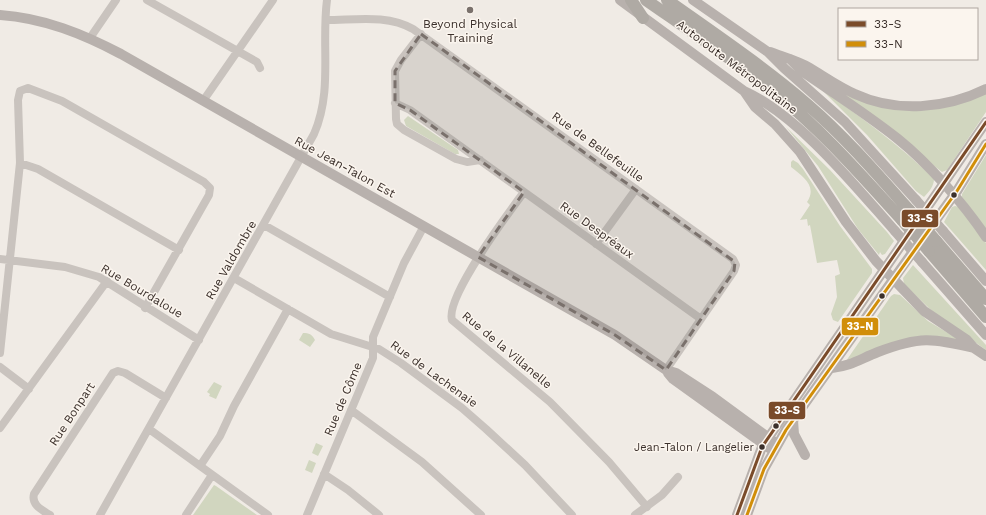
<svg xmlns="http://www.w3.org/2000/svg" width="986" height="515" font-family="'Work Sans',sans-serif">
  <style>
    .green { fill: #d1d6bf }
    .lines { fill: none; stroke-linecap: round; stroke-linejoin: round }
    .minor { stroke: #c9c3be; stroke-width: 8 }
    .major { stroke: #b8b1ad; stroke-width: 10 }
    .highway { stroke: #afaaa4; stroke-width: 12 }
    .major-bridge { stroke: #b8b1ad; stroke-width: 10 }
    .highway-bridge { stroke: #afaaa4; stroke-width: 12 }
    .bus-1-casing { stroke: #fbf5ee; stroke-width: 6 }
    .bus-2-casing { stroke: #fbf5ee; stroke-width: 6 }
    .bus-1 { stroke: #7a4b2a; stroke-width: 3 }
    .bus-2 { stroke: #d18e09; stroke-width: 3 }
    .marked { fill: #7a716c; fill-opacity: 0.2; stroke: #7a716c; stroke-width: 3; stroke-dasharray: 8 5; stroke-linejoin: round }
    .poi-dot { fill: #7a716c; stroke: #fbf5ee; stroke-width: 1.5 }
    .bus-dot { fill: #3b302b; stroke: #fbf5ee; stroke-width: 1.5 }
    .labels { text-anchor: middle; stroke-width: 3; stroke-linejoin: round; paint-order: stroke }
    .bus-label { font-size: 11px; fill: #3b302b; stroke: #fbf5ee; text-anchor: end }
    .poi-label { font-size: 12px; fill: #3b302b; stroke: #fbf5ee }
    .street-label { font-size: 12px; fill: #3b302b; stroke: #fbf5ee }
    .line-badge { stroke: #fbf5ee; stroke-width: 1.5 }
    .badge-label { font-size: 11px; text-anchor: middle; font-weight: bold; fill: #fff }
  </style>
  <rect width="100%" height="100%" fill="#f0ebe5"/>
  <path class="green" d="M820,88C860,117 899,144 934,179C934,186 929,192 924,197L916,191L867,135Z
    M986,93V112L947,170L942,172L843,94L895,108Z
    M408,116L458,150L459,154H455L406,126L404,120Z
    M786,127L830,170L887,232L894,241L885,254L882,255L880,252L879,255L858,229L818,166Z
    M986,155V229L962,197V194Z
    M793,160L798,163L803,169L840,226L872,269V273L838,322L833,320L831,314L837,297L835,276L840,274L837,260L817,263L810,225L808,226L807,219L800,220L810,205L807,202C818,186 802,176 791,167V162Z
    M955,206L959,207L986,243V270L944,222L952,207Z
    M913,265L986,345V350L933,312L904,284L903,278Z
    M894,294L900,295L928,321L958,339L957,340L948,338L846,361L891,296Z
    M303,333C309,333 312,334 315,340L310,347L299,340Z
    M214,382L222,386L216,399L209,396L210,394L207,392Z
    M316,443L323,446L318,456L312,453Z
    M309,460L316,463L312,473L305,470Z
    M214,485L216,486L257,515H193Z"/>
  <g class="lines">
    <path class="minor" d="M147,0L257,62L260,68
      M326,20C355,20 387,14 413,29L733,259L736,265L734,271L666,370
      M421,34L401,60L395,71L396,119L397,124L404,130L456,159L467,162L480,160
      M90,38L116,0
      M203,101L273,0
      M395,103L410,110L701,319
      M20,163L38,169L179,250
      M524,192C509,212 445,298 452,320L550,402L609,462L647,507
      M264,225L390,297
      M596,244L636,189
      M0,259L65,267L99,277L199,340
      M234,278L331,334L379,349L401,363L462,408L486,429L525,465L572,515
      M0,353L20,163L18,100L20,91L28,88L62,101L204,182L210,188L209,195L145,308
      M0,367L29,389
      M351,410L422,462L481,515
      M0,428L107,281
      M149,429L268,515
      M200,466L220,436L234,406L288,309
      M324,474L348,490L379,515
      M50,515C42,510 31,505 34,494L113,373L118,371L125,373L166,398
      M100,515L314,134C333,91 321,45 327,0
      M186,515L212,475
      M307,515L373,358V337L404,263L424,226
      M635,515L662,495L678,477"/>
    <path class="major" d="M620,0L744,91L755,107L775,124L800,152L846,222L876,261L924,311L967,340L974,348L986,356
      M693,0L768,52L784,68L845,122L916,200
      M0,15C44,18 83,34 121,54L615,335L666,370L676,373L713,397L777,444
      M770,52C783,57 798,61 810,68C825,77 839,87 855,94C896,113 946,109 986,89
      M790,59L803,72C835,94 868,115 898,139C929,164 964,204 986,237
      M744,91C799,116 855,186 895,231
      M930,228L957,191L986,144
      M943,231L986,281
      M922,262L986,335
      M832,368C851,366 860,359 878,352C920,336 932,338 974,348
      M668,373L673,379L769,448
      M793,420L794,434L805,455
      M737,515L762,447L986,122
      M747,515L764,469L786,430L917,246"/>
    <path class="highway" d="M631,0L643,18
      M646,0C689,30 732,59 773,91C821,129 861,175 902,220
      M667,0C715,34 764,67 808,105C845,137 877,174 909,210
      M936,241L986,299
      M929,251L986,317"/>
    <path class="major-bridge" d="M916,200L943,231
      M895,231L922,262"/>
    <path class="highway-bridge" d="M909,210L936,241
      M902,220L929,251"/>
    <defs>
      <path id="bus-1" d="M737,515L762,447L986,122"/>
      <path id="bus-2" d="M747,515L764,469L786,430L957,191L986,144"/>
    </defs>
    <use href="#bus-1" class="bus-1-casing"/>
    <use href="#bus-2" class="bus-2-casing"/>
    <use href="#bus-1" class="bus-1"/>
    <use href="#bus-2" class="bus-2"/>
  </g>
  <path class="marked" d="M421,34L735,262L734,271L666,370L615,335L478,257L524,192L410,110L395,103V71Z"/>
  <circle class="poi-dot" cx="470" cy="10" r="4"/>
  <g class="bus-dot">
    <circle cx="954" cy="195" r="3.5"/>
    <circle cx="882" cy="296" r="3.5"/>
    <circle cx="776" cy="426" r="3.5"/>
    <circle cx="762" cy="447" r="3.5"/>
  </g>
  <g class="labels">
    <g class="bus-label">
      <text x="754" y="451">Jean-Talon / Langelier</text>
    </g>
    <g class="poi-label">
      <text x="470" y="28">Beyond Physical<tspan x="470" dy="14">Training</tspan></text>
    </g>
    <g class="street-label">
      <text transform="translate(737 67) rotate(37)" y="4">Autoroute Métropolitaine</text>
      <text transform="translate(598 147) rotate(36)" y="4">Rue de Bellefeuille</text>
      <text transform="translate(345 167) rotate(29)" y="4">Rue Jean-Talon Est</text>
      <text transform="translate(597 230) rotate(36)" y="4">Rue Despréaux</text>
      <text transform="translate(231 260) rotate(-60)" y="4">Rue Valdombre</text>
      <text transform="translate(142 291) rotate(31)" y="4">Rue Bourdaloue</text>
      <text transform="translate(507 350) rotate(40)" y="4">Rue de la Villanelle</text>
      <text transform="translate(434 374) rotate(36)" y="4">Rue de Lachenaie</text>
      <text transform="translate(343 399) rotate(-67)" y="4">Rue de Côme</text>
      <text transform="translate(72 414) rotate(-57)" y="4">Rue Bonpart</text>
    </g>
  </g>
  <g class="line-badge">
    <rect x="901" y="209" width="38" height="19" rx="4" fill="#7a4b2a"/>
    <rect x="841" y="317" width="38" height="19" rx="4" fill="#d18e09"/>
    <rect x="768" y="401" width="38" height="19" rx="4" fill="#7a4b2a"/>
  </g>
  <g class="badge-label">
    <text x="920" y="222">33-S</text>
    <text x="860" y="330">33-N</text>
    <text x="787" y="414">33-S</text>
  </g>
  <rect x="838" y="8" width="140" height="52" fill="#fbf5ee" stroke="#aea6a0"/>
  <rect x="846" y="21" width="20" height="6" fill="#7a4b2a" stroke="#aea6a0"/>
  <text x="874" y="28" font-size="12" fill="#3b302b">33-S</text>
  <rect x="846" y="41" width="20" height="6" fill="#d18e09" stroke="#aea6a0"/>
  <text x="874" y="48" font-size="12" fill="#3b302b">33-N</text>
</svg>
